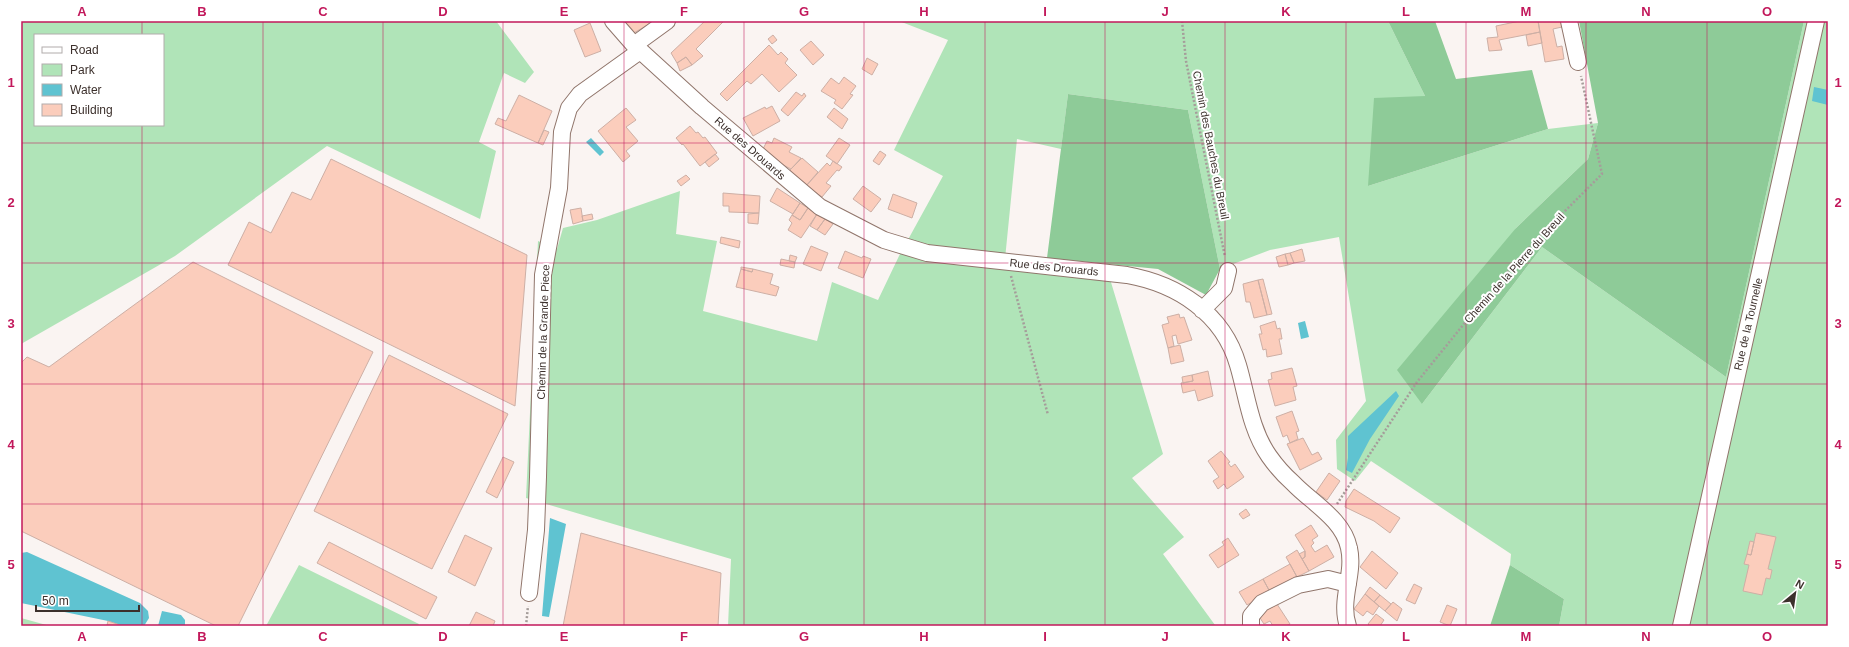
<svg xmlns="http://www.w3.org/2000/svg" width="1849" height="647" font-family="Arial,sans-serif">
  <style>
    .green { fill: #b0e4b8; fill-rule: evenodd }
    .forest { fill: #8ecb98 }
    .water { fill: #5fc3d1 }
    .building { fill: #fbcdbc; stroke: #cdafa5 }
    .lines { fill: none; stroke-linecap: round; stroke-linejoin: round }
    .minor-casing { stroke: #90756b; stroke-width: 18 }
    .path { stroke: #a59d9a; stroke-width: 2.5; stroke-dasharray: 2 2; stroke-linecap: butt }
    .minor { stroke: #fff; stroke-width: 16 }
    .grid { fill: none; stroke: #c2185b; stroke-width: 1; stroke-opacity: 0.55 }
    .labels { text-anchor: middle; stroke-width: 4; stroke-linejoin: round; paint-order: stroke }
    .street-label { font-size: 11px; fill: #3c302c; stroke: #fff }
    .neatline { fill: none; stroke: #c2185b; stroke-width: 1.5 }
    .grid-label { font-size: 13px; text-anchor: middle; font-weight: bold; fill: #c2185b }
  </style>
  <rect width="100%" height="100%" fill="#faf4f2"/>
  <path class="green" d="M21,21H496L534,72L525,83L504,73L479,142L496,151L480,219L327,146L175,256L21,344ZM35,35H163V125H35Z
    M899,21H1388L1425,96L1368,186L1548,129L1598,123L1588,159L1516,228L1422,404L1542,247L1726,377L1804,21H1828V626H1559L1564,599L1510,565L1511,554L1371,461L1355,481L1337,469L1336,440L1366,401L1339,237L1270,250L1220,269L1188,110L1068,94L1061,149L1017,139L1004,269L1110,279L1163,454L1132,478L1184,537L1163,554L1215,625L1213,626H728L731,559L526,498L538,241L557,249L563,228L597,220L680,191L676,234L717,241L703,311L817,341L832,282L878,300L899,256L943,176L894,150L948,40Z
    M299,565L419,624L418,626H266Z
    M21,618L50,626H21Z"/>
  <path class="forest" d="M1388,21H1435L1456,79L1532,70L1548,129L1368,186L1374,98L1425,96Z
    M1579,21H1804L1726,377L1542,247L1422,404L1397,370L1516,228L1588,159L1598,123Z
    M1068,94L1188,110L1220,269L1206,295L1158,269L1047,258Z
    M1510,565L1564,599L1559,626H1490Z"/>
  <path class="water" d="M1814,87L1828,90V105L1812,101Z
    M591,138L604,152L600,156L586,142Z
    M1305,321L1309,337L1301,339L1298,323Z
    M1396,391L1399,396L1370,439L1352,473L1346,470L1348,458V436Z
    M550,518L566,524L549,617L542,616Z
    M27,552L140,603L148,611L149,618L144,626H122L108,621L21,603V553Z
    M162,611L181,615L185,620V626H158Z"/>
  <path class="building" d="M622,21H650L651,23L632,34Z
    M705,21H724L696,49L703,56L692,65L686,57L677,63L671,53Z
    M1520,21H1538L1540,32L1499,40L1502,50L1489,51L1487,38L1498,37L1496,26Z
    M1538,21H1561L1562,27L1553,29L1557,47L1562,46L1564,59L1545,62Z
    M590,23L601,51L585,57L574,30Z
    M1540,32L1542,43L1528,46L1526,35Z
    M773,35L777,40L772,44L768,39Z
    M811,41L824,55L813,65L800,50Z
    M769,45L778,55L781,52L788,59L785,63L797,75L779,92L762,74L751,84L747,81L727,101L720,94Z
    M686,57L692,65L680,71L677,63Z
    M867,58L878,64L872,75L862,69Z
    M844,77L856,86L850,94L853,95L842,109L834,103L836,100L821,91L831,78L839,84Z
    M796,92L802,96L804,93L806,96L788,116L781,110Z
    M519,95L552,111L538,143L495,124L498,118L506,121Z
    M772,106L780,121L753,136L743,118L765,107L766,109Z
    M626,108L636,120L626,127L638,141L626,151L630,156L623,162L598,131Z
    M834,108L848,119L842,129L827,117Z
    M690,126L696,133L698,132L703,138L705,137L717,153L700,166L683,144L682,145L676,138Z
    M544,130L549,132L543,145L538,143Z
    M774,138L792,147L789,152L801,158L791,169L765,156L762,151L767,141L772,143Z
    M839,138L850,145L837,164L826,156Z
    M880,151L886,155L879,165L873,161Z
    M715,154L719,159L709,167L705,162Z
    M802,158L818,172L806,186L789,171Z
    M331,159L527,255L515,406L228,265L249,222L271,233L292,192L311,200Z
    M833,161L842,167L839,171L837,170L826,183L831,186L822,197L806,186L827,163L830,166Z
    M686,175L690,179L681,186L677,181Z
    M863,186L881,199L871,212L853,199Z
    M777,188L800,203L793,214L770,201Z
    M723,193L760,196L759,213L729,212V206H723Z
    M893,194L917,203L912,218L888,209Z
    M800,203L808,208L800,220L792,215Z
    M581,208L583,221L573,224L570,210Z
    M808,208L817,214L801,238L788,230L792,223L789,220L792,215L800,220Z
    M759,213L758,224L748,223V214Z
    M592,214L593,219L583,221L582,216Z
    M817,214L825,219L817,230L810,226Z
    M825,219L833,224L825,235L817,230Z
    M721,237L740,241L739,248L720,243Z
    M811,246L828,253L821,271L803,264Z
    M1302,249L1305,261L1294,263L1290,253Z
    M845,251L862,258L863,256L871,259L863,278L838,268Z
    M1290,253L1294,263L1288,265L1285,254Z
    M1285,254L1288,265L1279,267L1276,257Z
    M790,255L797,257L795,262L789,261Z
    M781,259L795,262L794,268L780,265Z
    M193,262L373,352L238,626H216L21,531V363L27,357L49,367Z
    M741,267L753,269L752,272L741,269Z
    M741,269L752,272L753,269L773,274L770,284L779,287L776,296L736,287Z
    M1263,279L1272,314L1267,315L1258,280Z
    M1258,280L1267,315L1254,318L1250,302H1246L1243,284Z
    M1179,314L1180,318L1184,317L1192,340L1178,344L1176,335L1172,336L1174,346L1168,348L1162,325L1169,323L1167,317Z
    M1275,321L1277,329L1280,328L1282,339H1279L1282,354L1267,357L1266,349L1263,350L1259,334H1262L1260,326Z
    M1180,345L1184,361L1171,364L1168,348Z
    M389,355L508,414L432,569L314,511Z
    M1292,368L1297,386L1293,387L1296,400L1275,406L1268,380L1272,379L1271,373Z
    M1208,371L1213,396L1198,401L1195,390L1183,393L1181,383L1193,381L1192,375Z
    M1192,375L1193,381L1183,383L1182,377Z
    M1292,411L1299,431L1296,432L1298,439L1290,443L1287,435L1283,437L1276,417Z
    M1303,438L1312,455L1318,452L1322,459L1300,470L1287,444Z
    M1221,451L1230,462L1228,463L1231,467L1235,464L1244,477L1227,489L1224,484L1218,489L1213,481L1219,477L1208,461Z
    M503,457L514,462L497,498L486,492Z
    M1329,473L1340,481L1327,500L1316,492Z
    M1354,489L1400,518L1390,533L1374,521L1345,507L1346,501Z
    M1246,509L1250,515L1243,519L1239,514Z
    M1311,525L1318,536L1312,540L1314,543L1311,546L1315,552L1327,545L1334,557L1309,571L1302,559L1305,557V551L1295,535Z
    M581,533L721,573L718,626H563Z
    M1756,533L1776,537L1768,569L1772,570L1770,579L1766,578L1762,595L1743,591L1749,565L1744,564L1747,554L1751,555Z
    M465,535L492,548L475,586L448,572Z
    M1228,538L1239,555L1218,568L1209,555L1224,545L1222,542Z
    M1750,541L1754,542L1751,555L1747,554Z
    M329,542L437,597L426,619L317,563Z
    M1297,550L1309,571L1297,577L1286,557Z
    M1305,551V557L1302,559L1299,554Z
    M1372,551L1398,573L1386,589L1360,567Z
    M1290,564L1297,577L1270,592L1263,579Z
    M1263,579L1270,592L1247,605L1239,592Z
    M1414,584L1422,588L1415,604L1406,600Z
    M1370,587L1380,595L1374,602L1365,594Z
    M1365,594L1379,606L1373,615L1367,611L1363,616L1354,609Z
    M1380,595L1391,604L1385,611L1374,602Z
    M1393,602L1402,609L1397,621L1385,611Z
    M1277,604L1290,624L1286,626H1273L1270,621L1264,624L1258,615Z
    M1447,605L1457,609L1450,626L1440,622Z
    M476,612L495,621L493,626H469Z
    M1376,614L1384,620L1380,626H1370L1368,624Z
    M108,621L120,625L119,626L107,625Z"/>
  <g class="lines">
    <defs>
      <path id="minor" d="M613,21L634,45L702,107L820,207L884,240L927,253L1127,275C1177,284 1223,313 1238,365C1247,395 1250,429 1269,456C1276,466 1284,475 1293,483C1312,503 1343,519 1349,548C1355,574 1339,600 1348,626
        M1569,21L1578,62
        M634,45L667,21
        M1202,310L1224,288L1228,271
        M529,593L536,530L538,477L543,275L559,188L562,132L569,108L580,94L640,51
        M1251,626V616L1262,603L1298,585L1328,579L1348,584
        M1681,626L1816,21"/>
    </defs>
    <use href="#minor" class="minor-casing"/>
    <path class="path" d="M1182,21L1186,61L1225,257
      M1011,276L1048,415
      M1337,504L1417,382L1489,293L1537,239L1602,174L1581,76
      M526,626L528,606"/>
    <use href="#minor" class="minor"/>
  </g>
  <path class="grid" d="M142,21V35M263,21V626M383,21V626M503,21V626M624,21V626M744,21V626M864,21V626M985,21V626M1105,21V626M1225,21V626M1346,21V626M1466,21V626M1586,21V626M1707,21V626M142,125V626M21,143H1828M21,263H1828M21,384H1828M21,504H1828"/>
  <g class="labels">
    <g class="street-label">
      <text transform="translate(1211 145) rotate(79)" y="4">Chemin des Bauches du Breuil</text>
      <text transform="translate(750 148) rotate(41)" y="4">Rue des Drouards</text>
      <text transform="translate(1054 267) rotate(6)" y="4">Rue des Drouards</text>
      <text transform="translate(1514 268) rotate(-48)" y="4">Chemin de la Pierre du Breuil</text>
      <text transform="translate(1748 324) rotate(-77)" y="4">Rue de la Tournelle</text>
      <text transform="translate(543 332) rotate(-88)" y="4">Chemin de la Grande Piece</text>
    </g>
  </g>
  <rect width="1849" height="647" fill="none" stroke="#ffffff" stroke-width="44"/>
  <rect x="34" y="34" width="130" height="92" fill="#ffffff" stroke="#b1acab"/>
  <rect x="42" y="47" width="20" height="6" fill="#ffffff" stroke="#b1acab"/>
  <text x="70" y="54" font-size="12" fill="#3c302c">Road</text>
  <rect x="42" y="64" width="20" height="12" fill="#b0e4b8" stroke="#b1acab"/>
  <text x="70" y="74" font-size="12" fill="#3c302c">Park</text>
  <rect x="42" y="84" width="20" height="12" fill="#5fc3d1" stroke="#b1acab"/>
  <text x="70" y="94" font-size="12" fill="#3c302c">Water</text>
  <rect x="42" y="104" width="20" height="12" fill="#fbcdbc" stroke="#b1acab"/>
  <text x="70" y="114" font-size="12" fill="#3c302c">Building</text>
  <g transform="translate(1795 593) rotate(29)" stroke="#ffffff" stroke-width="3" paint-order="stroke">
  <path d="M0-3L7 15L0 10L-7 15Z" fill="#3c302c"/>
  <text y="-6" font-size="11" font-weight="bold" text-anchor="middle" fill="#3c302c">N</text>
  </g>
  <path d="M36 605v6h103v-6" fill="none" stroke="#3c302c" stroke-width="2"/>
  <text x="42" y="605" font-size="12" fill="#3c302c" stroke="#ffffff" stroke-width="3" paint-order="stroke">50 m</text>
  <rect x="22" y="22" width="1805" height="603" class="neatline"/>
  <g class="grid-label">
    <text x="82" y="16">A</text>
    <text x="202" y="16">B</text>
    <text x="323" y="16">C</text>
    <text x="443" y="16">D</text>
    <text x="564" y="16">E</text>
    <text x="684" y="16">F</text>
    <text x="804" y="16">G</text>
    <text x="924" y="16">H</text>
    <text x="1045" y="16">I</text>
    <text x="1165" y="16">J</text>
    <text x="1286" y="16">K</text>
    <text x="1406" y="16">L</text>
    <text x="1526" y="16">M</text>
    <text x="1646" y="16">N</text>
    <text x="1767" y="16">O</text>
    <text x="11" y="87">1</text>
    <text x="1838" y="87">1</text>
    <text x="11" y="207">2</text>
    <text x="1838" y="207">2</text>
    <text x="11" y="328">3</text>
    <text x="1838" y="328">3</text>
    <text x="11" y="449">4</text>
    <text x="1838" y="449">4</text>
    <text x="11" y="569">5</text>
    <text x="1838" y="569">5</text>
    <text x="82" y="641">A</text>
    <text x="202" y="641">B</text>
    <text x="323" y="641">C</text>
    <text x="443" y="641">D</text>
    <text x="564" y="641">E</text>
    <text x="684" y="641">F</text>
    <text x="804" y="641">G</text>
    <text x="924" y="641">H</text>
    <text x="1045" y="641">I</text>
    <text x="1165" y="641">J</text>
    <text x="1286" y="641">K</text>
    <text x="1406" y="641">L</text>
    <text x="1526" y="641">M</text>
    <text x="1646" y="641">N</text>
    <text x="1767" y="641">O</text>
  </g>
</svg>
